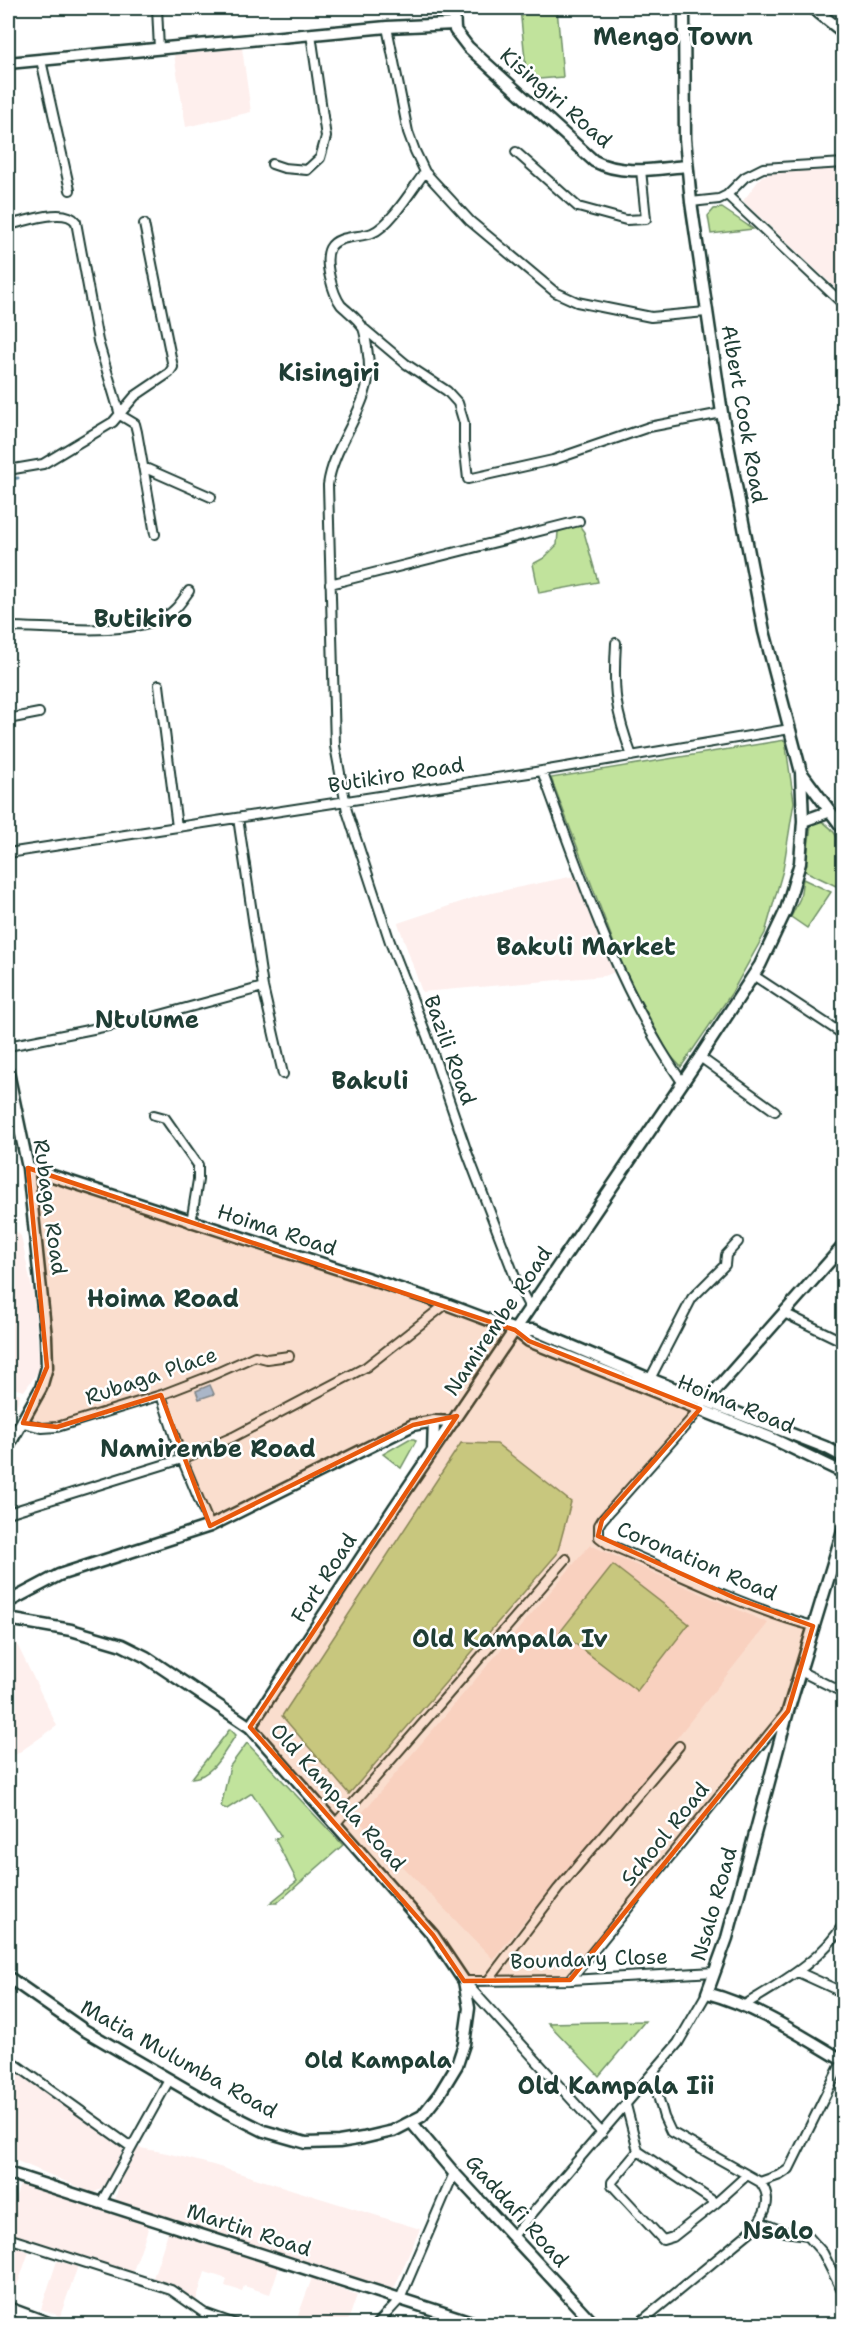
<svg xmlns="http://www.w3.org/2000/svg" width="851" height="2332" font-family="'Shantell Sans',sans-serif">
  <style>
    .built { fill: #feefed }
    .green { fill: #c1e39c; stroke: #709068; stroke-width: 1.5 }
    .water { fill: #9bcdf8; stroke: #6993aa; stroke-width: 1.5 }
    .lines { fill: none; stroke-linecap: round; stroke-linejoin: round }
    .stream { stroke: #6993aa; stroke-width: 3 }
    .street-casing { stroke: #1f3d34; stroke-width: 12 }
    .secondary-casing { stroke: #1f3d34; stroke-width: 15 }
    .street { stroke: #fff; stroke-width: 8 }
    .secondary { stroke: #fff; stroke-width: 10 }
    .marked { fill: #e8590c; fill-opacity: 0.2; stroke: #e8590c; stroke-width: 4.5; stroke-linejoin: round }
    .labels { text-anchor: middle; stroke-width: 5; stroke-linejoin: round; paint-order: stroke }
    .street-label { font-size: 21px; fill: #1f3d34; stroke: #fff }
    .neighbourhood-label { font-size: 22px; font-weight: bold; fill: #1f3d34; stroke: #fff }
    .quarter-label { font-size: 24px; font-weight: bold; fill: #1f3d34; stroke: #fff }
  </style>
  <rect width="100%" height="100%" fill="#fff"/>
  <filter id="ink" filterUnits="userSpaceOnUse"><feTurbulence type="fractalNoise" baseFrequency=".0167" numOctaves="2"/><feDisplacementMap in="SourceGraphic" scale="12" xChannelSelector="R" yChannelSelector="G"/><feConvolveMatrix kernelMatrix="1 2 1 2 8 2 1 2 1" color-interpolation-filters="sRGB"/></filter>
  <g filter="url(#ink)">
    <path class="built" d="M242,48L251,112L186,127L174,55Z
      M785,170H843V295L743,201L762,176Z
      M579,875L617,971L605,976L422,992L398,923L482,895Z
      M8,1224L21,1236L34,1299L40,1369L24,1391L8,1387Z
      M8,1390L20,1394L14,1413L8,1424Z
      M590,1545L768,1623L668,1749L493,1959L357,1819Z
      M8,1632H11L57,1726L8,1760Z
      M8,2066L124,2148L103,2188L93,2193L10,2158L14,2147L8,2142Z
      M135,2147L167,2153L213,2165L420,2229L392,2293L115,2201L120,2179Z
      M21,2182L150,2223L132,2274L8,2233V2217Z
      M169,2229L279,2267L270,2294L244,2286L242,2291L225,2286L227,2279L205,2272L195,2304L152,2281Z
      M8,2244L29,2252L12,2300L8,2299Z
      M57,2261L78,2266L60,2316L41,2309Z
      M312,2278L357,2295L347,2324H295Z"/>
    <path class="green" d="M520,8H557L563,77L527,80Z
      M722,208L753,229L711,234L708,216L714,209Z
      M570,525H579L584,532L598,582L539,593L533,564L544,558L557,545L558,532Z
      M785,740L794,802L783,870L765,933L731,994L681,1067L669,1054L624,970L551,778Z
      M819,820C837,828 848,853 843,873C842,877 838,882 836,886L805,871L811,825Z
      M803,879L831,892L807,928L791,917L800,898Z
      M409,1439H414L416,1441L401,1468L383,1454Z
      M461,1443L497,1444L571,1502L557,1554L349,1794L282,1716Z
      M613,1565L689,1624L637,1691L560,1632Z
      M230,1729L236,1735C225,1750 213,1777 192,1778Z
      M247,1743L343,1845L277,1903H270L297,1881L275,1839L281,1836L252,1793L227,1809L221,1807L230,1766Z
      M645,2021L599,2076L548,2023Z"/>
    <path class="water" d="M210,1385L214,1394L199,1399L196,1391Z"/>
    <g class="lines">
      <path class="stream" d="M8,479L18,478"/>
      <defs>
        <path id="street" d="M157,8L159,49
          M387,27L408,132L415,151L425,172L470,221L555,292L577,302L651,317L706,312
          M41,60L70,190
          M516,152L578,207L626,220L646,219L641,170
          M272,164L284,168L307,170L320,158L326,137L311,34
          M425,172C413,188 390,226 372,233C359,238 337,235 330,248C323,261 333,294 341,305C348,312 359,319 363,328C366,336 367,347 368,355C376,402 334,440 328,485L335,746L347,811L390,942L427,1036L468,1155L518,1285L530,1308
          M727,195L844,305
          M691,202L719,199L727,195L745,177L763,168L844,163
          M8,225C24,222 65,206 76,222L98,341L120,415L135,424L137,432L155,534
          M362,327L406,364L447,391L458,403L464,423V443L468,479L553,460L649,427L722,413
          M143,467L211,497
          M8,470L43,464L113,422L135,396L169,373L173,367L144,224
          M330,584L579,521
          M8,627C51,627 126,637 164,617C175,612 182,601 189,591
          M616,643C613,690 615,711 632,756
          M159,685L177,827
          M8,719L39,713
          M542,771C581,877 617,988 682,1082
          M238,818L263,987L283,1074
          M8,853L542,771L790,729
          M753,975L844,1035
          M8,1046L153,1017L263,987
          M700,1057L775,1111
          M154,1115L165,1118L198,1165V1180L191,1223
          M784,1313L844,1342
          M650,1379L692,1298L725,1265L726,1255L738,1242
          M161,1395L182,1459L210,1526
          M702,1407L602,1520L599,1525V1537L608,1544C673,1571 745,1608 813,1626
          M23,1423L42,1428L57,1427L161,1395L210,1376L255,1356L267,1359L289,1356
          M8,1513L182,1459L233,1437L366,1367L446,1304
          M800,1671L844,1693
          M336,1823L566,1559
          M798,1972L844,1993
          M570,1980L787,1712
          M464,1981L570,1980L715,1972
          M488,1981L558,1889L679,1746
          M465,1982L602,2133
          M743,2006C780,1983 821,1962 844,1923
          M8,2059L131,2147
          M626,2105L638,2151L716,2203L747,2175
          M638,2151L612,2182V2185L663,2240L673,2237L716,2203
          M760,2182L780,2175L789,2169L843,2060
          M102,2201L169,2080
          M760,2222L785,2232L807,2235L823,2253L841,2289
          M513,2236L678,2043L707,1993
          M8,2238L171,2290L204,2313L235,2324
          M377,2324L400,2299L454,2173
          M638,2324L751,2231C765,2216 774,2199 760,2182L671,2132L664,2117L652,2075"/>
        <path id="secondary" d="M454,8L455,30L468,47L594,161C623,176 654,169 686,166
          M813,8L844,33
          M8,63L387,27L454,24
          M801,772L844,830
          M803,821L828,812
          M8,1072L28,1168L46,1337L47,1367L41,1388L8,1447
          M28,1168L446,1304L515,1330H534L650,1379L825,1447L844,1457
          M515,1330L529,1341L771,1438L844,1473
          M706,1401L844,1245
          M433,1451L434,1421
          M844,1527L788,1711L727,1938L707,1993C756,2006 800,2035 844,2061
          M8,1602L59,1575L210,1526L413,1425L434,1421L453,1422
          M8,1619L71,1630L122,1645L146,1657L250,1727L433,1935L464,1981L469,2008L464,2044L457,2065L440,2093L422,2116L393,2131L363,2138L339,2142L306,2143L264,2131L220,2109L84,2030L8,1977
          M250,1727L394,1508L700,1057L760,965L786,910L800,863L803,821L801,772L764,631L722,413L691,202L685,139L684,8
          M412,2123L454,2173L594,2324
          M8,2173L478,2324
          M8,2308L51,2324"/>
      </defs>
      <use href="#street" class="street-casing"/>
      <use href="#secondary" class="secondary-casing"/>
      <use href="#street" class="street"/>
      <use href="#secondary" class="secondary"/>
    </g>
  </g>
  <path class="marked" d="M28,1168L515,1330L529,1341L700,1409L602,1520L598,1536L735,1598L813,1626L788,1711L570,1980L464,1981L433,1935L250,1727L457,1416L413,1425L210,1526L161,1395L57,1427L23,1423L47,1367Z"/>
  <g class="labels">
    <g class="street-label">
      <text transform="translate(556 98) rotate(41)" y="7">Kisingiri Road</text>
      <text transform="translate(744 414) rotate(80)" y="7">Albert Cook Road</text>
      <text transform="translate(396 775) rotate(-9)" y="7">Butikiro Road</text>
      <text transform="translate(450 1050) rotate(70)" y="7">Bazili Road</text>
      <text transform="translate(50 1207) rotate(82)" y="7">Rubaga Road</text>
      <text transform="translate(277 1230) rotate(18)" y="7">Hoima Road</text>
      <text transform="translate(498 1321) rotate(-56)" y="7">Namirembe Road</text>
      <text transform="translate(151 1376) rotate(-19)" y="7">Rubaga Place</text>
      <text transform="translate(736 1404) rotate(22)" y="7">Hoima Road</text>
      <text transform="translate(697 1561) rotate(23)" y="7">Coronation Road</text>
      <text transform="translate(324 1578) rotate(-57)" y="7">Fort Road</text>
      <text transform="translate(338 1797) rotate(48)" y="7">Old Kampala Road</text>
      <text transform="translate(665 1834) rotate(-51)" y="7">School Road</text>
      <text transform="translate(714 1904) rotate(-74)" y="7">Nsalo Road</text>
      <text transform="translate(589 1959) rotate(-2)" y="7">Boundary Close</text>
      <text transform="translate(179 2059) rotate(29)" y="7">Matia Mulumba Road</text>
      <text transform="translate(517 2211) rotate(48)" y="7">Gaddafi Road</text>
      <text transform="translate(249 2230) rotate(18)" y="7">Martin Road</text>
    </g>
    <g class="neighbourhood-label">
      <text x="378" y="2068">Old Kampala</text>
    </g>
    <g class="quarter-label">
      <text x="673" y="45">Mengo Town</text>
      <text x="329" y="381">Kisingiri</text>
      <text x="143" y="627">Butikiro</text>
      <text x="586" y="955">Bakuli Market</text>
      <text x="147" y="1028">Ntulume</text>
      <text x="370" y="1089">Bakuli</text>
      <text x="163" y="1307">Hoima Road</text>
      <text x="208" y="1457">Namirembe Road</text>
      <text x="510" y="1647">Old Kampala Iv</text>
      <text x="616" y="2094">Old Kampala Iii</text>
      <text x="778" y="2239">Nsalo</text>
    </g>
  </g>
  <rect width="851" height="2332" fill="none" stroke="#fff" stroke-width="30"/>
  <rect x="15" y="15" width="821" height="2302" fill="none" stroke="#1f3d34" stroke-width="2" filter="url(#ink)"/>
</svg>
